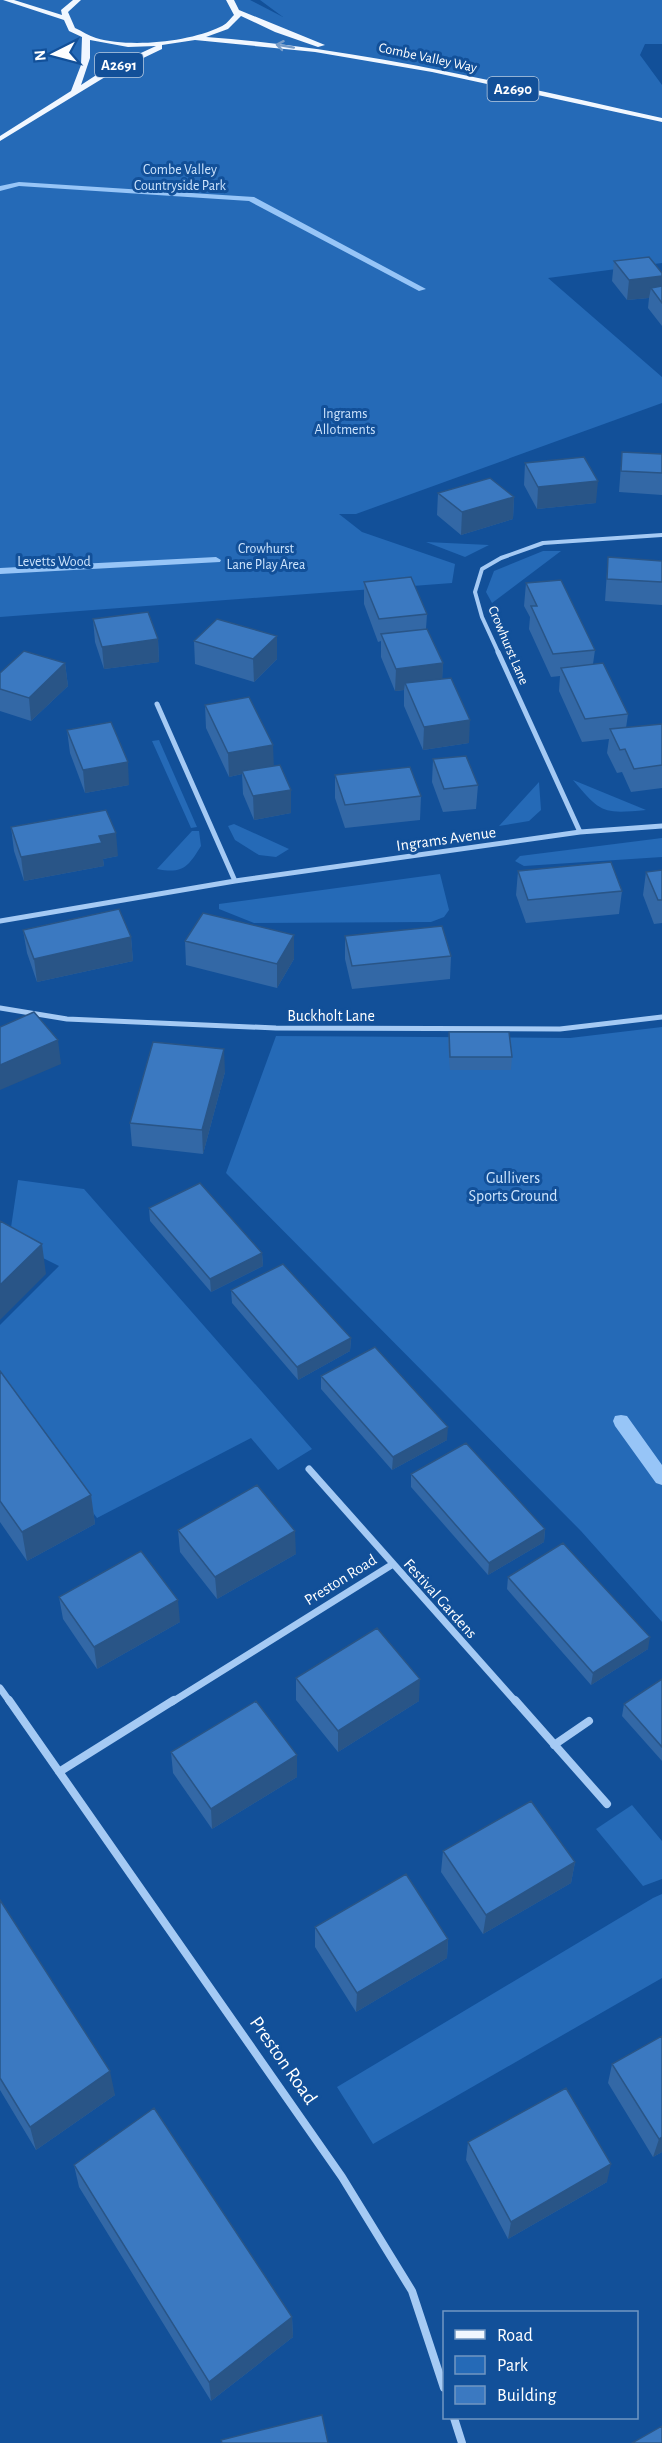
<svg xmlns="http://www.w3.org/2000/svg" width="662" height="2443" font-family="'Alegreya Sans',sans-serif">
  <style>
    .green { fill: #256ab7 }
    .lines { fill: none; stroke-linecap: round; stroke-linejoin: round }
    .stream { fill: #97c5f7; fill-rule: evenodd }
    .street-far3 { stroke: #a5caf4; stroke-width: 4 }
    .street-far2 { stroke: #a5caf4; stroke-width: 5 }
    .street-far1 { stroke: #a5caf4; stroke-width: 7 }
    .street { stroke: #a5caf4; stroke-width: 8 }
    .primary { fill: #f1f7ff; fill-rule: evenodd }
    .wall { fill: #3368a6 }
    .shaded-wall { fill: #295587 }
    .building { fill: #3b79c1; stroke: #295587; stroke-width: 1.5 }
    .oneway { stroke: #769bc7 }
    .labels { text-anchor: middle; stroke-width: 6; stroke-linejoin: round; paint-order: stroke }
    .far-street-label { font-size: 14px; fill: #fff; stroke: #125099 }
    .far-park-label { font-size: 14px; fill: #cde4fd; stroke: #125099 }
    .shield { fill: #125099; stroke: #b8cae0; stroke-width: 1.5 }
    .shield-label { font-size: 15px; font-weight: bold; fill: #fff }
    .street-label { font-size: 16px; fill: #fff; stroke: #125099 }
    .park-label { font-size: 16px; fill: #cde4fd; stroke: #125099 }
    .near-street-label { font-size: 20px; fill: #fff; stroke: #125099 }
  </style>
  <rect width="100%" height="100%" fill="#125099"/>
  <path class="green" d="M0,0H250L283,17L260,0H662V44H645L640,55L662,85V263L548,278L662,377V403L356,514H339L362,532L455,564L452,583L0,617Z
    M426,542L489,545L465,557Z
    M543,551H561L492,603L486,592L494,571Z
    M159,740L197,827L191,828L152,741Z
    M573,780L646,810C602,814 601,813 573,780Z
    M539,782L541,810L529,821L499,826Z
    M234,824L289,849L276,857L259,855L235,840L228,826Z
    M192,831H199L201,846C188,867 183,874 157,869Z
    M662,838V857L524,866L515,861L520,856Z
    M440,874L449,910L444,917L431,922L254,923L219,909V904Z
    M662,1027V1622L581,1531L226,1173L276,1036L570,1038Z
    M18,1180L84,1189L312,1449L278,1470L251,1438L97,1518L0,1387V1325L59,1266L9,1241Z
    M632,1805L662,1841V1879L643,1886L596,1829Z
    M662,1894V1978L373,2144L337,2087L653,1898Z"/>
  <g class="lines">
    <path class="stream" d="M19,182L254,197L426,289L419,291L249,201L19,186L0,191V186Z
      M216,557L221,560L220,562L0,574V568Z
      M621,1415L627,1416L662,1465V1485L656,1483L615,1426L613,1421L615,1416Z"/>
    <path class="street-far3" d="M499,654L482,617L475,592L482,569L501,558L543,543L662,535"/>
    <path class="street-far2" d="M498,652L580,832
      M157,704L235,881
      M0,921L235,881L580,832L662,826
      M0,1008L67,1019L276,1028L560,1029L662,1017"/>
    <path class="street-far1" d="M309,1469L516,1702
      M0,1688L10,1702
      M172,1702L393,1564"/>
    <path class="street" d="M9,1700L342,2177L412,2291L444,2388
      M515,1700L607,1804
      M554,1745L589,1721
      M59,1772L174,1700
      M454,2418L462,2443"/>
    <path class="primary" d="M3,0H14L62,15L61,10L73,0H81L68,12L75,28C82,31 89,36 96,38C130,48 189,42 220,27C226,25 230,19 234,15L226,0H234L239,10L325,45L318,47L275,32L241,16L228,29L206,37C361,48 511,85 662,118V122L432,72L315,52L195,40L162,45V49L110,74L0,141V136L71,91L81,65L82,37L69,31L64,20ZM90,40L128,47L156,46L104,70L81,85L90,58Z"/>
  </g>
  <path class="wall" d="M614,261L662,273V326L648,308L649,298L627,300L612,281Z
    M622,452L662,454V495L619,492Z
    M525,463L596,503L537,509L524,485Z
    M438,493L514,497L513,519L461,535L437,515Z
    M608,557L662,561V605L605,601Z
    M364,582L427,614L426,629L443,663L442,679L469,743L423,750L404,706V690L395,691L381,657V641L378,642L364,604Z
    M526,583L595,650L593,664L628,714L626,728L662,724V788L631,792L622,772L617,773L607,753L609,739L582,742L559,691L560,676L551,677L529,629L530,617L524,606Z
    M93,619L158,639L159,662L104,669L95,642Z
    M277,636V659L254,682L195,664L194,641Z
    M65,663L68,686L31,721L0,711V673Z
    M205,705L274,766L291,813L254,820L243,794L242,774L229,777L206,728Z
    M67,730L129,785L85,793L70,753Z
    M433,759L478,785L476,809L443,812L432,782Z
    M335,775L421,796L420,820L345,828L335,798Z
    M11,827L118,856L103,859L104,866L24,881L14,851Z
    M662,870V923L654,924L643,895L646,872Z
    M518,871L622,891L619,914L526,923L516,895Z
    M23,930L131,937L133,961L37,982L27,953Z
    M345,936L451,956L450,979L352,989L345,959Z
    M185,941L294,959L277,988L186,965Z
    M449,1032L512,1057L511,1070H450L448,1045Z
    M225,1072L203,1154L132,1146L130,1123Z
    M149,1208L262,1253L263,1266L211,1292L150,1221Z
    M231,1290L351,1338L350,1351L298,1380L232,1303Z
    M0,1371L91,1495L95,1524L27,1561L0,1522Z
    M321,1376L447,1440L392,1470L321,1389Z
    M411,1474L545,1529L544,1542L488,1575L411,1487Z
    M178,1530L296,1554L217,1599L180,1552Z
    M508,1577L648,1649L591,1685L507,1589Z
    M59,1597L180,1622L97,1669L63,1619Z
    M296,1678L419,1701L338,1752L296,1700Z
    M662,1679V1761L622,1716L624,1704Z
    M171,1752L297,1777L212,1829L173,1773Z
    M443,1851L575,1862L571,1883L483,1934L441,1872Z
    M0,1900L115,2095L36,2150L0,2090Z
    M315,1927L448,1939L447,1958L356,2012L315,1947Z
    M662,2036V2152L653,2157L608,2083L612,2064Z
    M468,2142L607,2182L508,2239L466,2160Z
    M74,2165L292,2317L293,2337L211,2401L79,2187Z"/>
  <path class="shaded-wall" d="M662,276V296L651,288L649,298L627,300L629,280Z
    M598,481L596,503L537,509L538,487Z
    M514,497L513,519L461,535L462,512Z
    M277,636V659L254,682L253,659Z
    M158,639L159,662L104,669L102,647Z
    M65,663L68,686L31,721L29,698Z
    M443,663L442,685L405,683L404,690L395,691L396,669Z
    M470,720L469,743L423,750L424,727Z
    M273,745L274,768L242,771V774L229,777L228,753Z
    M128,762L129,785L85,793L83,770Z
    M291,790V813L254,820L253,796Z
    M116,833L118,856L103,859L104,866L24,881L21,857L99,836Z
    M294,935V959L277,988V964Z
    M131,937L133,961L37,982L34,959Z
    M58,1040L61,1064L0,1090V1065Z
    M224,1049L225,1072L203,1154L202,1130Z
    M42,1244L46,1274L0,1320V1285Z
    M262,1253L263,1266L211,1292L210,1279Z
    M351,1338L350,1351L298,1380L297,1367Z
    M448,1427L447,1440L392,1470L393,1457Z
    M91,1495L95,1524L27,1561L22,1532Z
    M545,1529L544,1542L488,1575L489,1563Z
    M295,1531L296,1554L217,1599L215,1577Z
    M178,1600L180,1622L97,1669L94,1647Z
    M650,1637L648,1649L591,1685L593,1673Z
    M420,1679L419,1701L338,1752V1731Z
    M297,1755V1777L212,1829L211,1809Z
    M575,1862L571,1883L483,1934L486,1915Z
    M448,1939L447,1958L356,2012L357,1993Z
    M110,2071L115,2095L36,2150L30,2127Z
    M662,2137V2152L653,2157L659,2139Z
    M611,2164L607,2182L508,2239L511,2222Z
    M292,2317L293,2337L211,2401L209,2382Z"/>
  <path class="building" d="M649,257L662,273V276L629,280L614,261Z
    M662,286V303L651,288Z
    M622,452L662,454V473L621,471Z
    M584,457L598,481L538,487L525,463Z
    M490,478L514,497L462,512L438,493Z
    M608,557L662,561V582L607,579Z
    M411,577L427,614L379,619L364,582Z
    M561,580L595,650L553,654L531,606H537L526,583Z
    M148,612L158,639L102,647L93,619Z
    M217,619L277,636L253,659L194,641Z
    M427,629L443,663L396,669L381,634Z
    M24,651L65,663L29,698L0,689V673Z
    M603,663L628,714L585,719L561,668Z
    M451,678L470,720L424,727L405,683Z
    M249,697L273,745L228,753L205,705Z
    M111,722L128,762L83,770L67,730Z
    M662,724V765L634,769L625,749L620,750L610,729Z
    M466,756L478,785L444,789L433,759Z
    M280,765L291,790L253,796L242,771Z
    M410,767L421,796L345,805L335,775Z
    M106,810L116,833L99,836L102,843L21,857L11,827Z
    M611,862L622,891L528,900L518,871Z
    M662,870V900H658L646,872Z
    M119,909L131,937L34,959L23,930Z
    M203,913L294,935L277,964L185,941Z
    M442,926L451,956L352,966L345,936Z
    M34,1012L58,1040L0,1065V1027Z
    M449,1032H509L512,1057H450Z
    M153,1042L224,1049L202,1130L130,1123Z
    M200,1183L262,1253L210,1279L149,1208Z
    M0,1221L42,1244L0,1285Z
    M283,1264L351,1338L297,1367L231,1290Z
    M375,1347L448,1427L393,1457L321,1376Z
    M0,1371L91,1495L22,1532L0,1501Z
    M466,1443L545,1529L489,1563L411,1474Z
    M257,1485L295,1531L215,1577L178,1530Z
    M563,1543L650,1637L593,1673L508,1577Z
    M141,1551L178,1600L94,1647L59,1597Z
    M377,1628L420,1679L338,1731L296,1678Z
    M662,1679V1747L624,1704Z
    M256,1701L297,1755L211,1809L171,1752Z
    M531,1801L575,1862L486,1915L443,1851Z
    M406,1874L448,1939L357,1993L315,1927Z
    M0,1900L110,2071L30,2127L0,2078Z
    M662,2036V2137L659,2139L612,2064Z
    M566,2088L611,2164L511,2222L468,2142Z
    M154,2108L292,2317L209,2382L74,2165Z
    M322,2415L328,2443H222L221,2440Z
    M662,2426V2443H632Z"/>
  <defs><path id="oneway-shaft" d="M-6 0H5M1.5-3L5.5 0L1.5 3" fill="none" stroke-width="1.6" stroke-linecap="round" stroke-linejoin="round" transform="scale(1.5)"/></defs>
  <use class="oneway" href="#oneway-shaft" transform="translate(285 46) rotate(-170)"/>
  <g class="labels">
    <g class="far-street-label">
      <text transform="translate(428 57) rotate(12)" y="5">Combe Valley Way</text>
      <text transform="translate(509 645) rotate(67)" y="5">Crowhurst Lane</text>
    </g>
    <g class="far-park-label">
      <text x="180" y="174">Combe Valley<tspan x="180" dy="16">Countryside Park</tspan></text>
      <text x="345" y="418">Ingrams<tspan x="345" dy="16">Allotments</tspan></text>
      <text x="266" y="553">Crowhurst<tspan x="266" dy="16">Lane Play Area</tspan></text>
      <text x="54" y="566">Levetts Wood</text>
    </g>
    <g class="shield">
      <rect x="95" y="53" width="48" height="24" rx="4.5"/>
      <rect x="487.5" y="77" width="51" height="24" rx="4.5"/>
    </g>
    <g class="shield-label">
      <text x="119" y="70">A2691</text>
      <text x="513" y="94">A2690</text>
    </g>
    <g class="street-label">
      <text transform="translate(446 838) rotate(-8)" y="6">Ingrams Avenue</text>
      <text x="331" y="1021">Buckholt Lane</text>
      <text transform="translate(340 1579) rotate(-32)" y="6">Preston Road</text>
      <text transform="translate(441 1598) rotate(48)" y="6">Festival Gardens</text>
    </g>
    <g class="park-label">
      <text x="513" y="1183">Gullivers<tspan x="513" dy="18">Sports Ground</tspan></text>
    </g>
    <g class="near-street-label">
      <text transform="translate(284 2060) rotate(55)" y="7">Preston Road</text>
    </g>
  </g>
  <rect x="443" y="2311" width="195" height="108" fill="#125099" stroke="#7196c2" stroke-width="1.5"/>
  <rect x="455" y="2330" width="30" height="9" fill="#f1f7ff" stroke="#7196c2" stroke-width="1.5"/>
  <text x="497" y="2341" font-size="18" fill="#ffffff">Road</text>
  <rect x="455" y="2356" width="30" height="18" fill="#256ab7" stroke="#7196c2" stroke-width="1.5"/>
  <text x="497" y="2371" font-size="18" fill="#ffffff">Park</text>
  <rect x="455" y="2386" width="30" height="18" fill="#3b79c1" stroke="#7196c2" stroke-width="1.5"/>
  <text x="497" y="2401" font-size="18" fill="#ffffff">Building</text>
  <g transform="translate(54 54) rotate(264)" stroke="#125099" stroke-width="4.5" paint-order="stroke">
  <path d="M0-4.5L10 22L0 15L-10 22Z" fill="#ffffff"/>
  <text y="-9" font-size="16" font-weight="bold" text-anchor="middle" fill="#ffffff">N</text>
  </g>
</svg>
